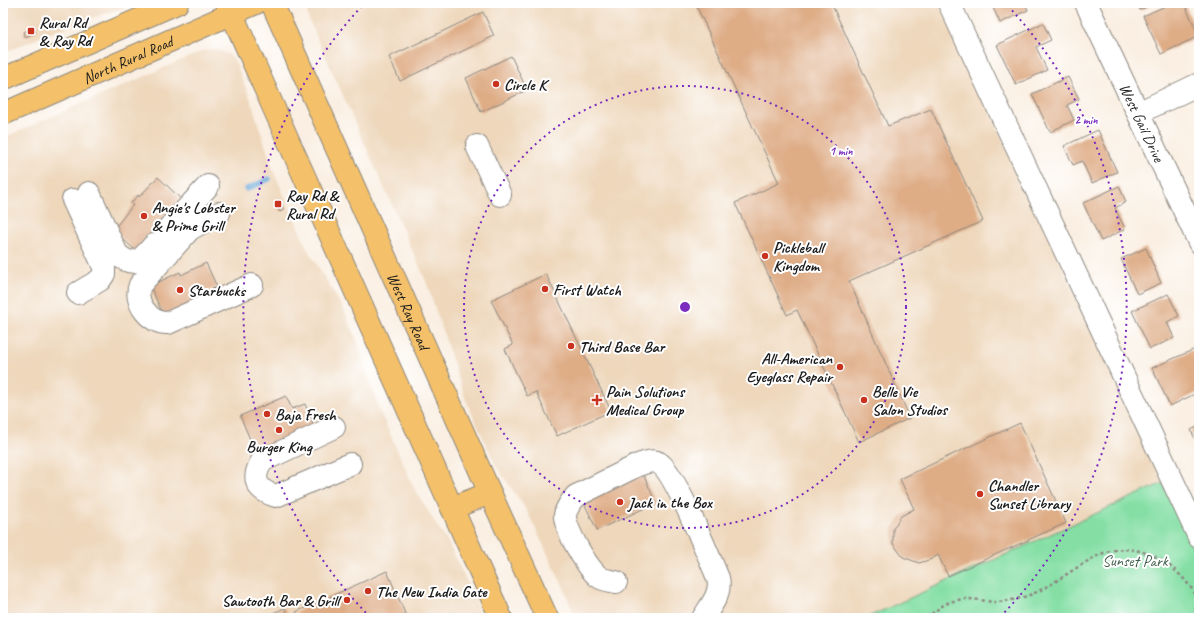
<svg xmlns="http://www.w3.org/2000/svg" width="1202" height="621" font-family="Caveat,sans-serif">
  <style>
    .built { fill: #eed7bb }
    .green { fill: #85dfa5; stroke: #507e60 }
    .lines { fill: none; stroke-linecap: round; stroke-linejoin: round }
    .stream { stroke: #63a5d7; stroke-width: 5.5 }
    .building { fill: #deac85 }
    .minor-casing { stroke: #8b867f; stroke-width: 24 }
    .major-casing { stroke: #8b867f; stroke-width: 24 }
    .path { stroke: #8b867f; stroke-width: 2.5; stroke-dasharray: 3 3; stroke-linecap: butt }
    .minor { stroke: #fff; stroke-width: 22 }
    .major { stroke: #f4c16b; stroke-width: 22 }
    .ring { fill: none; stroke: #7b2cbf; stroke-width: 2; stroke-dasharray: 2 4 }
    .poi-dot { fill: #c8321e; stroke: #fff; stroke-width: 1.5 }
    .labels { text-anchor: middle; stroke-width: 4; stroke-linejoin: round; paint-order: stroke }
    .poi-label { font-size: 16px; font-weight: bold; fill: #1c1c1c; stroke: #fff; text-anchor: start }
    .street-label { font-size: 16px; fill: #1c1c1c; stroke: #fff }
    .park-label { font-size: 16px; fill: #41604c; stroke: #fff }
    .centre { fill: #7b2cbf; stroke: #fff; stroke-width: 2 }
    .ring-label { font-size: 12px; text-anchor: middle; font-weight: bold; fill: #7b2cbf; stroke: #fff; stroke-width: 4; stroke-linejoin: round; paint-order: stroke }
  </style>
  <rect width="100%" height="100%" fill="#fff"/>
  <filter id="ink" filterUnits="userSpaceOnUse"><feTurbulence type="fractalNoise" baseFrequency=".025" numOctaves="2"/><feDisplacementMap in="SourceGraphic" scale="8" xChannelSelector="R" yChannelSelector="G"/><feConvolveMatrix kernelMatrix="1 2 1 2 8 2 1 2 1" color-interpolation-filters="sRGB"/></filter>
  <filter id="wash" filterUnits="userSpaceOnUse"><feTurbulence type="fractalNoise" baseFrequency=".012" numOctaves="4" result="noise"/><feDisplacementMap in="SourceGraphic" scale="16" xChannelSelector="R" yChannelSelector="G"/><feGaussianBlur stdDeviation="0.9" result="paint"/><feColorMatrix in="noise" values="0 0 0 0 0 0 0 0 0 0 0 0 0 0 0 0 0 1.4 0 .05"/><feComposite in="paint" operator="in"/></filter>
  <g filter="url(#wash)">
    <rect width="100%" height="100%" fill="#faefe2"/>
    <path class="built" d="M3,3H138L60,29L3,53Z
      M307,3H939L1163,483L866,618H575L564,588L527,511L495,464L465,398L426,281L309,20L307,11Z
      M215,49L230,55L234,59L249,95L273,170L308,250L342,306L355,335L379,409L415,490L449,545L484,618H3V138L205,50Z"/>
    <path class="green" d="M1163,483L1199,560V618H866Z"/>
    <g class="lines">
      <path class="stream" d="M247,189L269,179"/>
    </g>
    <g id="blocks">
      <path class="building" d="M695,3H831L888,126L931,109L983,221L849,281L910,418L859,442L797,310L787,315L735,203L779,183Z
        M991,3H1025L1028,10L1000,23Z
        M1136,3H1155L1140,10Z
        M1172,3H1184L1199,36L1161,54L1143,16Z
        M483,12L494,36L400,81L389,57Z
        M1043,23L1051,40L1036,47L1047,70L1016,85L997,45Z
        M34,28L36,32L25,37L23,32Z
        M511,56L527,90L481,112L466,78Z
        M1068,77L1079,99L1067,105L1074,120L1050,132L1032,94Z
        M1098,130L1117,172L1092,183L1082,161L1073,165L1064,146Z
        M158,177L181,199L156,225L171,239L161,250L146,237L135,250L113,230L133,205L131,203L138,195L139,197Z
        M1119,186L1126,202L1115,208L1125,229L1101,241L1083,203Z
        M279,200L284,210L280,212L275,202Z
        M1146,248L1161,283L1137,294L1121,259Z
        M206,263L217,287L201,294L203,300L163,314L150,286L180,272L181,275Z
        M546,274L611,411L557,436L536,392L527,396L505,349L513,345L491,300Z
        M1168,294L1179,316L1167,322L1174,338L1150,349L1132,311Z
        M1195,349L1199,357V372L1197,373L1199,377V392L1170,406L1152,368Z
        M286,396L292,409L305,404L315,428L256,453L240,416Z
        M1020,423L1066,523L948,576L938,555L932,559L919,563L903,557L893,544V529L901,516L914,509L900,479Z
        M1199,426V448L1191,430Z
        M643,474L656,503L597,530L583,501Z
        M387,571L407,618H299L296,612Z
        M285,608L289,618H261Z"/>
    </g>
  </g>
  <g filter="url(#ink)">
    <use href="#blocks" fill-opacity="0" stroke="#8b867f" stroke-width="1"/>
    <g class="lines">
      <defs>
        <g id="minor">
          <path d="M949,3L1199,537"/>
          <path id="s1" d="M1086,3L1199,242"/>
          <path d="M1138,113L1199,84"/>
          <path d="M477,146L500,195"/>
          <path d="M89,193L117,254C135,270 142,258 154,245"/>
          <path d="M73,200L104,267V274L100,280L78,293"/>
          <path d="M219,213L190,229L140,285C133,302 150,324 168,323L252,285"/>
          <path d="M165,232L208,186"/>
          <path d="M334,427L262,461C251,479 256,490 276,496L350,464"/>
          <path d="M616,582C611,581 603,580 599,577C588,569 564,528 565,515C566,508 571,502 576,496L638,465C645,463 652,459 659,463C674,471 709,557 718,578C722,593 711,605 703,618"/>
        </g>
        <g id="major">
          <path d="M227,3L501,618"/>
          <path id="s2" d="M272,3L490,493L547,618"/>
          <path d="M3,79L177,3"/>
          <path id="s3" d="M3,114L256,3"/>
          <path d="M452,508L490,493"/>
        </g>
      </defs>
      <use href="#minor" class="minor-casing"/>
      <use href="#major" class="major-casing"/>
      <path class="path" d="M927,618C936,610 945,602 958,600C969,597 983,601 994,602C1004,602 1018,599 1027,596C1051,587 1071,570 1093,558C1135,534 1178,563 1199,600"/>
      <use href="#minor" class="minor"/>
      <use href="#major" class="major"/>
    </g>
  </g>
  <g class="ring">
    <circle cx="685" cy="307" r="221"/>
    <path d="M370 617A442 442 0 0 1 362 6M1008 6A442 442 0 0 1 1000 617"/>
  </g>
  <g class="poi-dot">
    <rect x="27" y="27" width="8" height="8" rx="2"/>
    <circle cx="496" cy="84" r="4"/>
    <rect x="274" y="200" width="8" height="8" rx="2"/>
    <circle cx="144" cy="216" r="4"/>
    <circle cx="765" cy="256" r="4"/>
    <circle cx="545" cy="289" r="4"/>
    <circle cx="180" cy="290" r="4"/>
    <circle cx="571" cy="346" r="4"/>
    <circle cx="840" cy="367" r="4"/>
    <path d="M595 394h4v4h4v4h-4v4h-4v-4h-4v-4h4z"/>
    <circle cx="864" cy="400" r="4"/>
    <circle cx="267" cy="414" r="4"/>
    <circle cx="279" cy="430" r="4"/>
    <circle cx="980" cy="494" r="4"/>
    <circle cx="620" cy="502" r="4"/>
    <circle cx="368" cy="591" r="4"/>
    <circle cx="347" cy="600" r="4"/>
  </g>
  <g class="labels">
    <g class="poi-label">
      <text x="39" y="28">Rural Rd<tspan x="39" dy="18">&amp; Ray Rd</tspan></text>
      <text x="504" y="90">Circle K</text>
      <text x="286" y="201">Ray Rd &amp;<tspan x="286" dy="18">Rural Rd</tspan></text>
      <text x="152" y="213">Angie's Lobster<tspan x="152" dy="18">&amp; Prime Grill</tspan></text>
      <text x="773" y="253">Pickleball<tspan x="773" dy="18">Kingdom</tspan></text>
      <text x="553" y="295">First Watch</text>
      <text x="188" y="296">Starbucks</text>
      <text x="579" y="352">Third Base Bar</text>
      <text x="832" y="364" text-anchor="end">All-American<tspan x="832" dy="18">Eyeglass Repair</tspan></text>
      <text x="606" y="397">Pain Solutions<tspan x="606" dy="18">Medical Group</tspan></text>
      <text x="872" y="397">Belle Vie<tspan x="872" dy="18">Salon Studios</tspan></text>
      <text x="275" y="420">Baja Fresh</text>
      <text x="279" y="452" text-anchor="middle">Burger King</text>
      <text x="988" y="491">Chandler<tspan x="988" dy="18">Sunset Library</tspan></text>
      <text x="628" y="508">Jack in the Box</text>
      <text x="376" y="597">The New India Gate</text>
      <text x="339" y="606" text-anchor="end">Sawtooth Bar &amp; Grill</text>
    </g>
    <g class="street-label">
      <text dy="6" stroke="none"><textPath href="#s3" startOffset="136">North Rural Road</textPath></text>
      <text dy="6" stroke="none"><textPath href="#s1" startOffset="132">West Gail Drive</textPath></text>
      <text dy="6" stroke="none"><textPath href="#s2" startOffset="337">West Ray Road</textPath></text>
    </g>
    <g class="park-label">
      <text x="1135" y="566">Sunset Park</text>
    </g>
  </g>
  <circle cx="685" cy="307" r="6" class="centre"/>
  <g class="ring-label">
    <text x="1086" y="124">2 min</text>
    <text x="841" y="155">1 min</text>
  </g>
  <rect width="1202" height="621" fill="none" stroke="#fff" stroke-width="16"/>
</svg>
